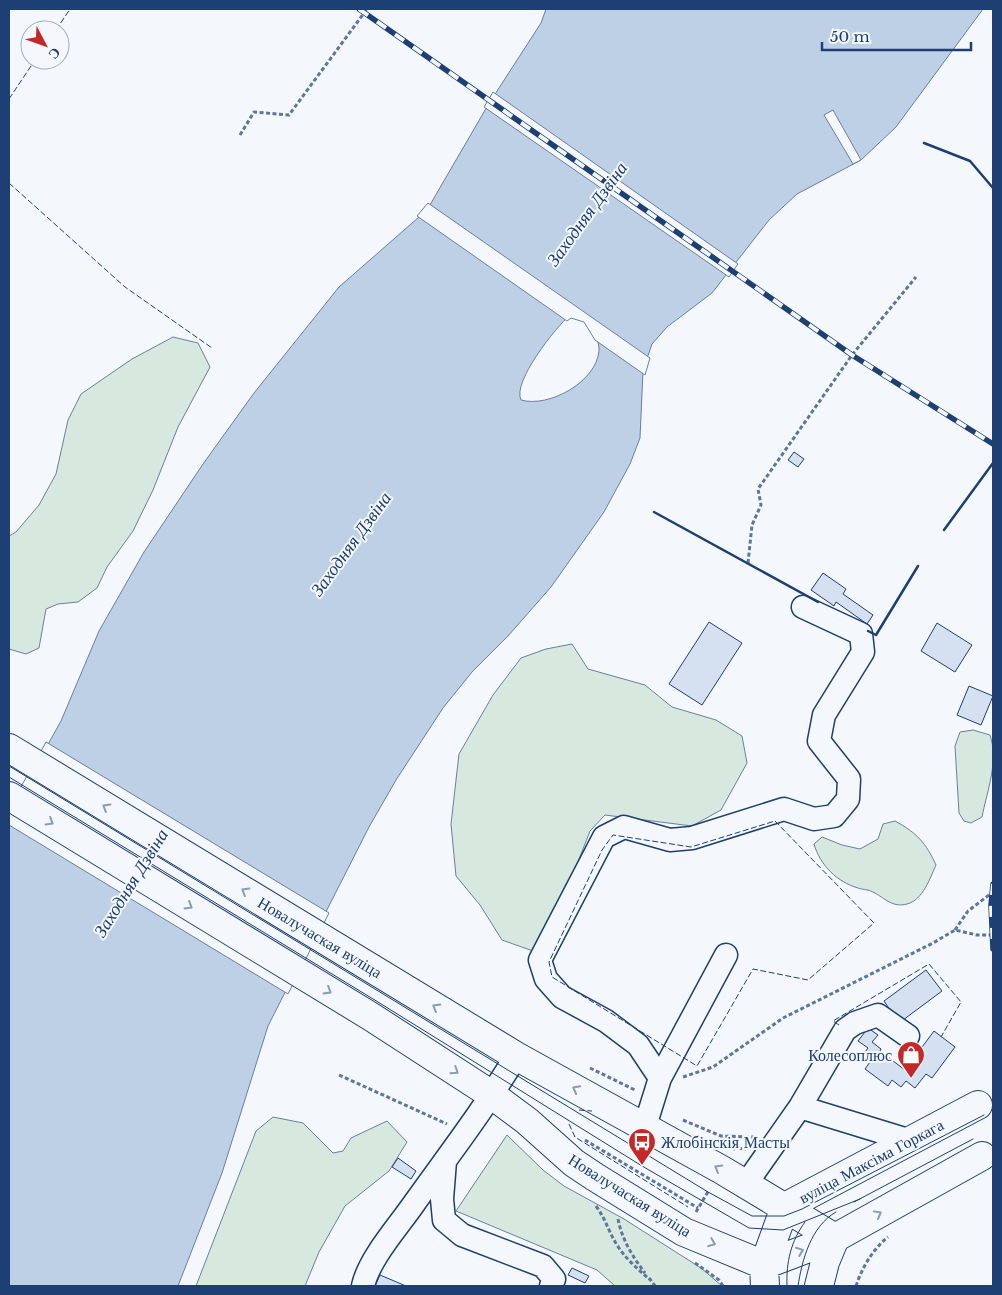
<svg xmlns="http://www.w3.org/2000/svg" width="1002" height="1295" font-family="'Libre Baskerville',serif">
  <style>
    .green { fill: #d7e8df; stroke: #687fa3 }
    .water { fill: #bed0e5; stroke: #687fa3; fill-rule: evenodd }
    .pier { fill: #f4f7fb; stroke: #687fa3 }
    .building { fill: #d5e0f0; stroke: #1d3f73 }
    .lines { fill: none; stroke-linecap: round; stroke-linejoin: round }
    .minor-casing { stroke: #1d3f73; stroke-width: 25 }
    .major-casing { stroke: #1d3f73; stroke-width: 30 }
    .path { stroke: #5e769c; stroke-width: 3; stroke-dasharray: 4 2.5; stroke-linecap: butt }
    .minor { stroke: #f4f7fb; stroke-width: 22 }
    .major { stroke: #f4f7fb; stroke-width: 28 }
    .tram { stroke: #1d3f73; stroke-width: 1 }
    .rail-casing { stroke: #1d3f73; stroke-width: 5.5 }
    .rail { stroke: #f4f7fb; stroke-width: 4; stroke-dasharray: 11; stroke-linecap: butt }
    .fence { stroke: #1d3f73; stroke-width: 1; stroke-dasharray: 6 2.5; stroke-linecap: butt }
    .wall { stroke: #1d3f73; stroke-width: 2.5 }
    .oneway { stroke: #889bb7 }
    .labels { text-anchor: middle; stroke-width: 4; stroke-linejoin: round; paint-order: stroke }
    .street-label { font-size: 16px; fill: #1d3f73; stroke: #f4f7fb }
    .poi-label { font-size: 16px; fill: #1d3f73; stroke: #f4f7fb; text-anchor: end }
    .water-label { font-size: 18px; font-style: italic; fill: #1d3f73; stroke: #f4f7fb }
  </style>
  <rect width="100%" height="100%" fill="#f4f7fb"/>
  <path class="green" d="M173,337L198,343L210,367L178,427L153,490L133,531L107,567L97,588L78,602L58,604L46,609L39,648L26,654L9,649V536L16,532L39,505L56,474L68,420L81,394L132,359Z
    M572,644L588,669L645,685L672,707L716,720L742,736L747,763L721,810L692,826L605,815L590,831L549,936L533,951L502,940L480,905L456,876L451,824L459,754L493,695L521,658L546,649Z
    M973,730L990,735C999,761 987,791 982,817L971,823L964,821L959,813L955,746L960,732Z
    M895,821C917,833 926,843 936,865C930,878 923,900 907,904C892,908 885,898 873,892C868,889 863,890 858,888C837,882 820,865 814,844L822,837L842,845L860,849L878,839L883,824Z
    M273,1117L303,1123L333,1153L343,1151L351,1138L387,1121L407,1142L389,1171L345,1206L319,1252L305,1286H196L256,1131Z
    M507,1135L543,1170L564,1186L624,1219L701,1268L722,1286H615L597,1270L456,1211Z"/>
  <path class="water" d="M546,9H983L896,127L861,160L797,194L769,220L712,293L667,327L652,344L643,370L640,438L630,464L604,512L551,587L508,636L472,672L443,708L396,780L369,827L268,1026L222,1173L178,1286H9V814L61,721L99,631L144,552L203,464L254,393L339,287L427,210L488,105L541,23ZM570,315L585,320C591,329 600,340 599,351C596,382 549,408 521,400C512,382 556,327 570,315Z"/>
  <path class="pier" d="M493,92L738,264L729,277L484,107Z
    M833,110L861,160L853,164L824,115Z
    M428,203L650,358L645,375L595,340L584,322L571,318L567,321L417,216Z
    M46,742L329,913L288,994L9,825V808Z"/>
  <path class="building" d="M794,452L804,459L798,467L788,460Z
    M823,573L846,589L843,594L873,615L867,624L836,602L834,606L811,590Z
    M709,622L742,643L702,705L669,684Z
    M937,623L972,645L955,672L921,651Z
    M969,686L993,696L981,725L957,715Z
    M926,970L942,991L899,1023L884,1001Z
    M868,1028L878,1035L872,1042L881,1049L880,1051L905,1070L934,1031L955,1047L932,1078L926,1074L915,1088L906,1081L901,1087L892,1080L888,1086L865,1069L870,1062L862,1056L868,1048L858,1041Z
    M398,1158L416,1171L411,1179L392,1167Z
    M572,1268L589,1276L585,1283L568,1275Z
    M380,1275L406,1286H375Z"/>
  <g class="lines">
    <defs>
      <path id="minor" d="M660,1078L638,1045L606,1021L562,997L546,979L540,960L604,837L624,827L670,840L692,838L784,809L814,819L834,816L848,799L849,779L819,741L824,715L863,652L861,634L803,607
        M800,1107L911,1141
        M645,1126L660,1078L726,955
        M445,1161L442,1199L444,1220L462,1235L543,1266L554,1279L551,1286
        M746,1184L800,1107L845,1030L855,1023L878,1015L908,1036
        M363,1286C369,1259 397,1228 413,1205C448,1156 485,1108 516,1056"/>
      <path id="major" d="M9,748L516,1056L722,1170L835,1238
        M9,796L370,1016L492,1095L527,1121L574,1163L595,1177L684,1232L764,1265L835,1238L982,1156
        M765,1286L764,1265L785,1207L978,1105
        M819,1286L825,1262L835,1238"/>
    </defs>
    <use href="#minor" class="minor-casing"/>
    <use href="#major" class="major-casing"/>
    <path class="path" d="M240,135L254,112L289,115L367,9
      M748,563L752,525L761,505L758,489L852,355L916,277
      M955,930L968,911L993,892
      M590,1068L635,1090
      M339,1075L447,1124
      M683,1077L713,1067L783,1018L933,943L955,930L977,935H993
      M683,1120L721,1136L754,1137
      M585,1140L698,1208
      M733,1150L734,1148L746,1149
      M596,1206C607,1221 609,1234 619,1248C627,1260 638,1269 649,1279
      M696,1212L709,1190
      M618,1219C622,1240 633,1257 645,1273
      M695,1263L719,1280L723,1286
      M649,1278L655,1286
      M856,1286C862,1268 872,1250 888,1237"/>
    <use href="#minor" class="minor"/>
    <use href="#major" class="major"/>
    <path class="tram" d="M9,766L708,1192L752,1216H784L802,1209L984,1115
      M9,777L378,1002L642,1166L749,1228L783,1230L860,1199
      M854,1202L973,1139
      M787,1286C786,1262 791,1241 805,1222
      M798,1286C802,1260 811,1226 836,1212"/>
    <defs>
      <path id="rail" d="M359,9L852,355L993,444
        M993,884L991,905L993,949"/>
    </defs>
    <use href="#rail" class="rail-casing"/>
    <use href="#rail" class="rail"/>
    <path class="fence" d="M56,30L70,9
      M9,99L35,60
      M9,183L125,287L212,348
      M775,821L874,923L808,980L753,969L697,1066L552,977L549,962L602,850L613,835L691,847Z
      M839,1025L833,1021L929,964L961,1002L941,1037
      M579,1110L592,1111
      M569,1124L575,1137L688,1207"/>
    <path class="wall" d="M924,143L970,161L993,188
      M654,512L818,602
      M944,530L993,463
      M868,631L876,635L918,566"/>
  </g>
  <defs><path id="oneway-chevron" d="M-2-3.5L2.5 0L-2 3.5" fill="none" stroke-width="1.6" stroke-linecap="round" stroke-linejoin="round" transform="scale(1.25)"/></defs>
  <g class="oneway">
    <use href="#oneway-chevron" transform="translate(106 807) rotate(-149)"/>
    <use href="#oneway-chevron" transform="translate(50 822) rotate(31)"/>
    <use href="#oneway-chevron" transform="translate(245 891) rotate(-149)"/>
    <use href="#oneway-chevron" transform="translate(189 906) rotate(31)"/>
    <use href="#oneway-chevron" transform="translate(328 991) rotate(31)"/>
    <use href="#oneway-chevron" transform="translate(436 1007) rotate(-149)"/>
    <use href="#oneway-chevron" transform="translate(455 1071) rotate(33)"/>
    <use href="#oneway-chevron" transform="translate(576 1089) rotate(-152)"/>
    <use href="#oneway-chevron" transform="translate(718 1168) rotate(-150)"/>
    <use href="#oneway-chevron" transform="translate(878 1214) rotate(-29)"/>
    <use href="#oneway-chevron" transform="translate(712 1243) rotate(22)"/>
    <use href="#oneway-chevron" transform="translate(800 1251) rotate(-21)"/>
  </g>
  <defs>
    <symbol id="shop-pin" viewBox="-11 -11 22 30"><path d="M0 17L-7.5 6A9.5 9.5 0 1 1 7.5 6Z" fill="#c62828" stroke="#f4f7fb"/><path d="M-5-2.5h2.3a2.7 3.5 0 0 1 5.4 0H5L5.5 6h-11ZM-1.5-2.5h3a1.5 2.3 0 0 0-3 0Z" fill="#fff"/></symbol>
    <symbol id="bus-pin" viewBox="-11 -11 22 30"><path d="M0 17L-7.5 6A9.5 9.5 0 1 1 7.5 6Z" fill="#c62828" stroke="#f4f7fb"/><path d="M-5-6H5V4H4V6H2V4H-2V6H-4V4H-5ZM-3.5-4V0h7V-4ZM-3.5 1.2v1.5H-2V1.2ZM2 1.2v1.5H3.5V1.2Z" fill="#fff"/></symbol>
  </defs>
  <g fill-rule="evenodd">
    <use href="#shop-pin" x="895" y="1039" width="32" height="43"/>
    <use href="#bus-pin" x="626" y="1126" width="32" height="43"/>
  </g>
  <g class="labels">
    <g class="street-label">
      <text transform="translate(320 937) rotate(31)" y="6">Новалучаская вуліца</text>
      <text transform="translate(871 1161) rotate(-28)" y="6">вуліца Максіма Горкага</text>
      <text transform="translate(630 1195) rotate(32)" y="6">Новалучаская вуліца</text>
    </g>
    <g class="poi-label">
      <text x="892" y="1061">Колесоплюс</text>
      <text x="661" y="1148" text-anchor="start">Жлобінскія Масты</text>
    </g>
    <g class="water-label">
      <text transform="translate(587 214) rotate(-54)" y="6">Заходняя Дзвіна</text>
      <text transform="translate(351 544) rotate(-54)" y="6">Заходняя Дзвіна</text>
      <text transform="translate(131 883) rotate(-58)" y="6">Заходняя Дзвіна</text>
    </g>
  </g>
  <rect width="1002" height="1295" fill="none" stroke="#1d3f73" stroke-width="20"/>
  <g transform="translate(45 45) rotate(131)"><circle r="24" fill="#f4f7fb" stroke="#9eadc5"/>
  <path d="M0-4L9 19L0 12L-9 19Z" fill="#c62828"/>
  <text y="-8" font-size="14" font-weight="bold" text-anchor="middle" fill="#1d3f73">С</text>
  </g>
  <path d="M822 42v8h149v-8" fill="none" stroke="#1d3f73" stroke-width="2.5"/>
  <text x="830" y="42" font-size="15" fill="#1d3f73" stroke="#f4f7fb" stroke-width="4" paint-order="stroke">50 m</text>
</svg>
